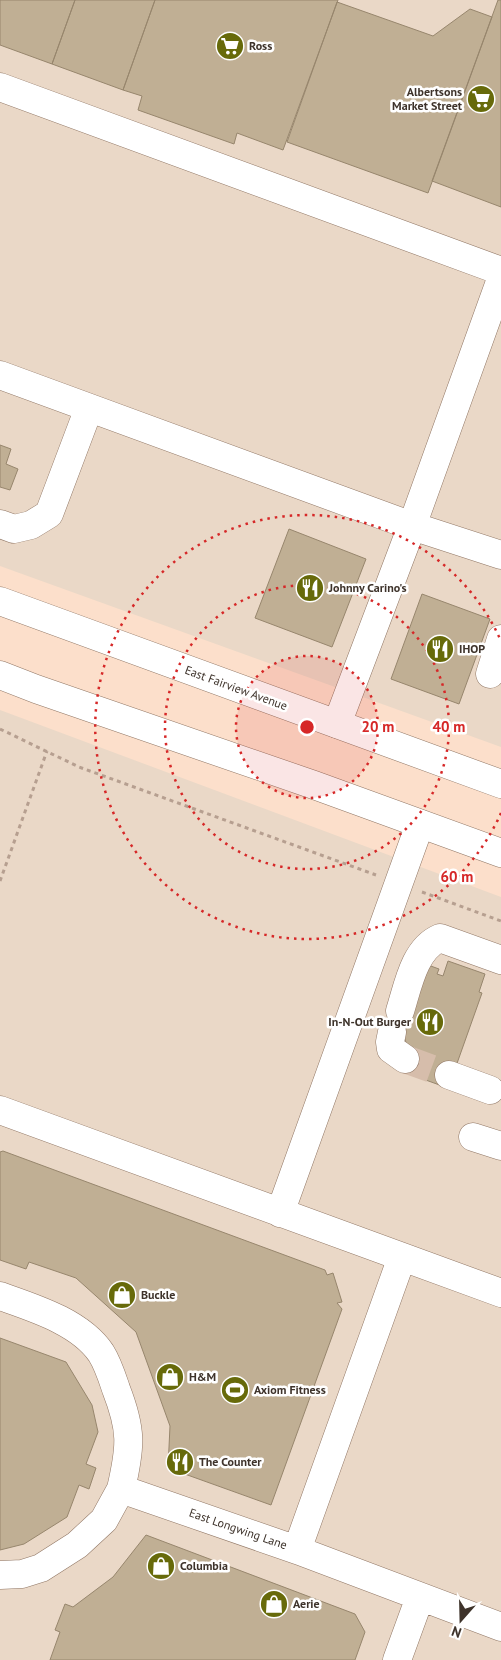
<svg xmlns="http://www.w3.org/2000/svg" width="501" height="1660" font-family="'PT Sans',sans-serif">
  <style>
    .commercial { fill: #ead8c7 }
    .building { fill: #c0af94; stroke: #97866d }
    .lines { fill: none; stroke-linecap: round; stroke-linejoin: round }
    .minor-tunnel { stroke: #d6bdab; stroke-width: 28; stroke-dasharray: 28 14; stroke-linecap: butt }
    .minor-casing { stroke: #917765; stroke-width: 29 }
    .major-casing { stroke: #917765; stroke-width: 29 }
    .path { stroke: #b69f90; stroke-width: 3; stroke-dasharray: 4 4; stroke-linecap: butt }
    .minor { stroke: #fff; stroke-width: 28 }
    .major { stroke: #fff; stroke-width: 28 }
    .ring { fill: none; stroke: #d62828; stroke-width: 2.5; stroke-dasharray: 2.5 5 }
    .labels { text-anchor: middle; stroke-width: 5; stroke-linejoin: round; paint-order: stroke }
    .poi-label { font-size: 12px; font-weight: bold; fill: #3e332b; stroke: #fff; text-anchor: start }
    .street-label { font-size: 12px; fill: #3e332b; stroke: #fff }
    .centre { fill: #d62828; stroke: #fff; stroke-width: 2.5 }
    .ring-label { font-size: 15px; text-anchor: middle; font-weight: bold; fill: #d62828; stroke: #fff; stroke-width: 5; stroke-linejoin: round; paint-order: stroke }
  </style>
  <rect width="100%" height="100%" fill="#fcdfcb"/>
  <path class="commercial" d="M0,0H501V747L0,566Z
    M0,710L501,897V1660H0Z"/>
  <path class="building" d="M0,0H75L52,64L0,45Z
    M75,0H155L123,90L52,64Z
    M155,0H338L283,150L237,133L234,144L138,110L142,96L123,90Z
    M498,0H501V207L432,181Z
    M337,2L433,36L470,9L492,17L428,193L287,142Z
    M0,445L11,449L6,464L18,469L10,490L0,487Z
    M289,529L366,559L332,647L255,618Z
    M422,594L490,619L459,704L391,679Z
    M448,961L485,974L479,992L482,993L455,1069L445,1087L401,1071L409,1050L393,1009L428,965L439,969L437,974L443,976Z
    M3,1151L325,1270L327,1275L333,1273L342,1302L337,1303L342,1309L271,1505L168,1468L170,1426L136,1332L76,1278L29,1262L26,1269L0,1260V1152Z
    M0,1338L66,1362L92,1405L98,1432L86,1464L96,1468L89,1489L79,1485L67,1517L24,1544L0,1550Z
    M146,1535L355,1614L365,1632L355,1660H50L60,1632L55,1630L65,1604L73,1607L113,1577Z"/>
  <g class="lines">
    <path class="minor-tunnel" d="M405,1059L449,1075"/>
    <defs>
      <path id="minor" d="M0,87L501,271
        M0,375L412,526L501,555
        M0,524L14,529L31,525L49,514L89,408
        M490,674L501,639
        M337,724L412,526L501,279
        M400,1011C408,986 414,949 440,938L501,960
        M392,1032L390,1042L391,1049L405,1059
        M449,1075L490,1090
        M0,1110L501,1293
        M473,1137L501,1146
        M280,1213L420,824
        M0,1296C34,1308 80,1322 101,1353C108,1364 112,1377 116,1389C132,1430 131,1446 121,1489
        M297,1550L402,1257
        M0,1575L22,1574L41,1568L77,1545L104,1520L121,1489L297,1550L501,1627
        M397,1660L420,1597"/>
      <path id="major" d="M0,601L501,784
        M0,675L36,689L314,785L501,853"/>
    </defs>
    <use href="#minor" class="minor-casing"/>
    <use href="#major" class="major-casing"/>
    <path class="path" d="M0,729L79,767L376,875
      M0,881L47,751
      M422,892L501,921"/>
    <use href="#minor" class="minor"/>
    <use href="#major" class="major"/>
  </g>
  <circle cx="307" cy="727" r="71" fill="#d62828" fill-opacity=".12"/>
  <g class="ring">
    <circle cx="307" cy="727" r="71"/>
    <circle cx="307" cy="727" r="142"/>
    <path d="M501 813A212 212 0 1 1 501 641"/>
  </g>
  <defs>
    <symbol id="supermarket-disc" viewBox="-11 -11 22 22"><circle r="9.5" fill="#676a0a" stroke="#fff"/><path d="M-6-5.5h2.5l.6 2H6L4.5 2H-2.5L-4.4-4H-6ZM-1.5 3.2a1.3 1.3 0 1 0 .1 0ZM3 3.2a1.3 1.3 0 1 0 .1 0Z" fill="#fff"/></symbol>
    <symbol id="restaurant-disc" viewBox="-11 -11 22 22"><circle r="9.5" fill="#676a0a" stroke="#fff"/><path d="M-5-6h1v4h1v-4h1v4h1v-4h1v5L-1.5 .5V6h-2V.5L-5-1ZM5-6V6H3V1.5H1.5Q1.5-4 5-6Z" fill="#fff"/></symbol>
    <symbol id="shop-disc" viewBox="-11 -11 22 22"><circle r="9.5" fill="#676a0a" stroke="#fff"/><path d="M-5-2.5h2.3a2.7 3.5 0 0 1 5.4 0H5L5.5 6h-11ZM-1.5-2.5h3a1.5 2.3 0 0 0-3 0Z" fill="#fff"/></symbol>
    <symbol id="stadium-disc" viewBox="-11 -11 22 22"><circle r="9.5" fill="#676a0a" stroke="#fff"/><path d="M0-5a6.5 5 0 1 0 0 10a6.5 5 0 1 0 0-10ZM-3.5-1.8h7v3.6h-7Z" fill="#fff"/></symbol>
  </defs>
  <g fill-rule="evenodd">
    <use href="#supermarket-disc" x="214" y="30" width="32" height="32"/>
    <use href="#supermarket-disc" x="465" y="83" width="32" height="32"/>
    <use href="#restaurant-disc" x="294" y="572" width="32" height="32"/>
    <use href="#restaurant-disc" x="424" y="633" width="32" height="32"/>
    <use href="#restaurant-disc" x="414" y="1006" width="32" height="32"/>
    <use href="#shop-disc" x="106" y="1279" width="32" height="32"/>
    <use href="#shop-disc" x="154" y="1361" width="32" height="32"/>
    <use href="#stadium-disc" x="219" y="1374" width="32" height="32"/>
    <use href="#restaurant-disc" x="164" y="1446" width="32" height="32"/>
    <use href="#shop-disc" x="145" y="1550" width="32" height="32"/>
    <use href="#shop-disc" x="258" y="1588" width="32" height="32"/>
  </g>
  <g class="labels">
    <g class="poi-label">
      <text x="249" y="50">Ross</text>
      <text x="462" y="96" text-anchor="end">Albertsons<tspan x="462" dy="14">Market Street</tspan></text>
      <text x="329" y="592">Johnny Carino's</text>
      <text x="459" y="653">IHOP</text>
      <text x="411" y="1026" text-anchor="end">In-N-Out Burger</text>
      <text x="141" y="1299">Buckle</text>
      <text x="189" y="1381">H&amp;M</text>
      <text x="254" y="1394">Axiom Fitness</text>
      <text x="199" y="1466">The Counter</text>
      <text x="180" y="1570">Columbia</text>
      <text x="293" y="1608">Aerie</text>
    </g>
    <g class="street-label">
      <text transform="translate(236 688) rotate(20)" y="4">East Fairview Avenue</text>
      <text transform="translate(238 1529) rotate(19)" y="4">East Longwing Lane</text>
    </g>
  </g>
  <circle cx="307" cy="727" r="8" class="centre"/>
  <g class="ring-label">
    <text x="378" y="732">20 m</text>
    <text x="449" y="732">40 m</text>
    <text x="457" y="882">60 m</text>
  </g>
  <g transform="translate(461 1620) rotate(200)" stroke="#ffffff" stroke-width="4" paint-order="stroke">
  <path d="M0-4L9 19L0 12L-9 19Z" fill="#3e332b"/>
  <text y="-8" font-size="14" font-weight="bold" text-anchor="middle" fill="#3e332b">N</text>
  </g>
</svg>
